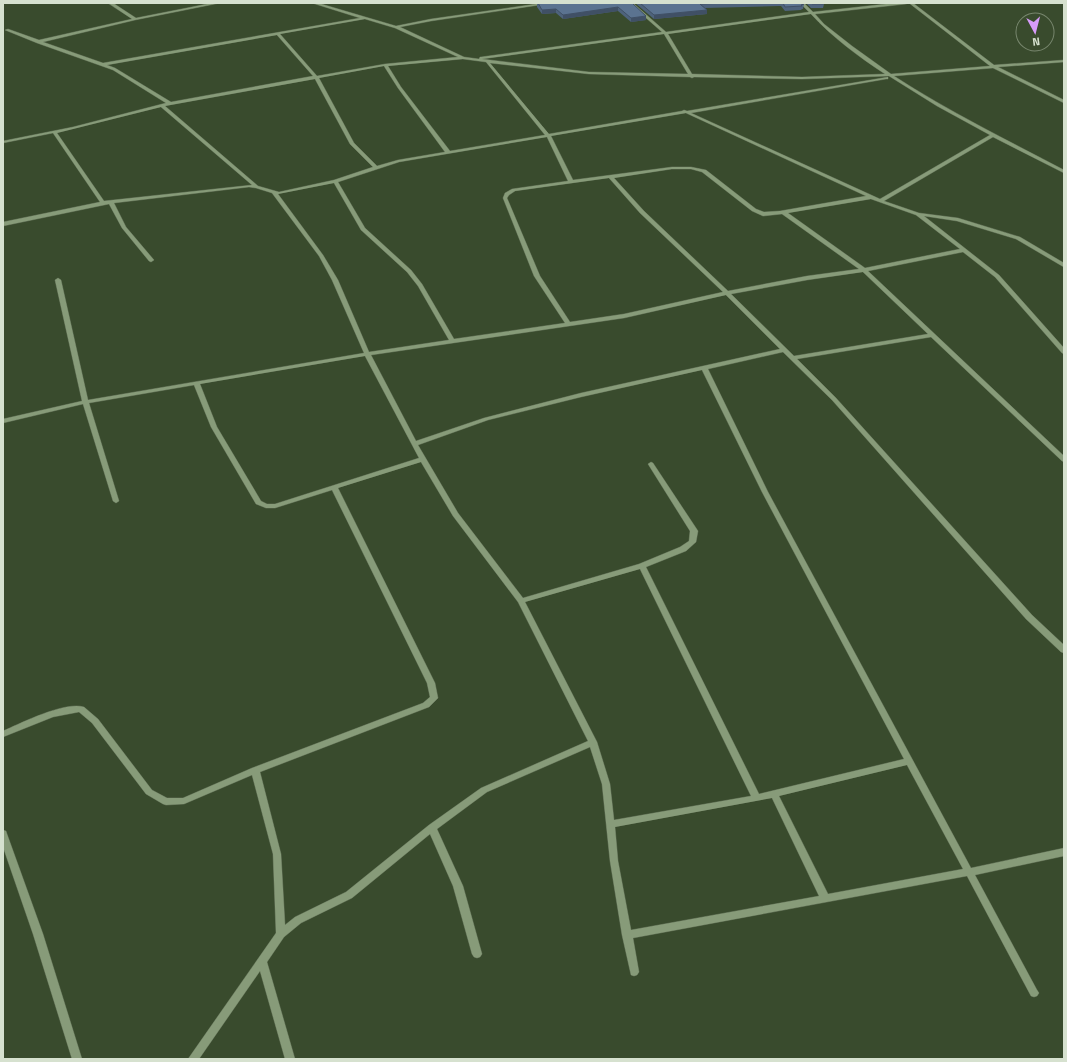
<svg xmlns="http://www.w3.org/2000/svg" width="1067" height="1062" font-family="'Titillium Web',sans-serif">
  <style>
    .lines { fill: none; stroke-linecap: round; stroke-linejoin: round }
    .minor-casing { stroke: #5a694f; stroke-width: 1 }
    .minor { fill: #879b79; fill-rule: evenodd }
    .wall { fill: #4e637c }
    .shaded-wall { fill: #405065 }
    .building { fill: #5b7390; stroke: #405065 }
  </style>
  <rect width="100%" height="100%" fill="#394b2d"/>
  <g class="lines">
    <defs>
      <path id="minor" d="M108,3H113L136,18L212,3H220L135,20L43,42L103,63L360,18L312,3H318L396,26L431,19L543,3H553L431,21L400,27L464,57L479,59L480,57H481L662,32L629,3H633L666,32L809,12L800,3H804L813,12L895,3H908L906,4L815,14L824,24L852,46L891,74L990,66L909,3H913L994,65L1064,60V62L998,67L1064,100V103L993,68L894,76C948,111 1007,140 1064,170V173L993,137L884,201L919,213L958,218L1020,237L1064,263V267L1062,266L1016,239L957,221L924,216L999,275L1064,348V354L1062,353L995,277L963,252L868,271L1064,456V462L1062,461L931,337L797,359L836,398L1032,615L1064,645V653L1061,652L1026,619L832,400L783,352L708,369L768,492L971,868L1064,848V856L975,875L1037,990L1039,993L1037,996L1034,997L1031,996L967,876L633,938L639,972L637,975L634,976L631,975L622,935L610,861L602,784L590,747L487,792L437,829L463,886L482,954L480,957L477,958L474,957L472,954L453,886L430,834L352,898L301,923L284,937L267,962L295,1059H285L260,971L199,1059H188L276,933L273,854L252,775L184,804L166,805L163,804L146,794L92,723L79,712L53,717L3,737V731C21,723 65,701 84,707L98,719L152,790L167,798H183L252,768L423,703L430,697L427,683L332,490L275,508H266L256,504L211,427L194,385L89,403L119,501L116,503L113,501L83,404L3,423V419L82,401L55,280L58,278L61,280L88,400L364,353L332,280L319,256L272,193L256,188L249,187L114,203L126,227L154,260L151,262L149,261L122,228L109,204L3,226V222L100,202L53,133L3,143V141L73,127L166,103L113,70L37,43L5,30L8,29L39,40L132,19ZM811,14C832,37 859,57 885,74L802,77L692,74L668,34ZM365,19L395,28L458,57L385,64L317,76L280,34ZM664,34L688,74L589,72L482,59ZM277,35L313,76L171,102L115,68L107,65ZM463,59L486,62L545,135L450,151L401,87L388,66ZM490,63L589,74L690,77L692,78L694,77L802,79L889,76L937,106L990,135L880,199L691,113L886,79H888V77L687,111L684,110L682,111L549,134ZM384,66L398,88L445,152L398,160L377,166L354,143L319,78ZM315,79L350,144L373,167L334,180L279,192L258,186L165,106ZM161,107L252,185L104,201L57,133ZM686,113L866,196L780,211L764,212L756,209L706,170L691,167H672L573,180L551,136ZM547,137L568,181L512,189L505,193L503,198L534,276L565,323L454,339L422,284L411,270L365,228L338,182L399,162ZM672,169H691L702,172L752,211L763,216L782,214L859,269L807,276L728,291L644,211L614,178ZM609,178L640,213L723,292L624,314L570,322L540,276L507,198L509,195L515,191ZM334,183L361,230L407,272L418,286L449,340L369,352L338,280L323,255L278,194ZM871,199L916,215L960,249L865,268L788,213ZM863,272L928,334L794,356L731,294L807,280ZM726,295L780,349L581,393L484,418L416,441L371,355L624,318ZM365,356L419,458L275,504H267L261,501L217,427L200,384ZM702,370L762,492L904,759L759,794L646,567L686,551L696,542L698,531L653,463L651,462L648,464L690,531L689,541L680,547L639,564L523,598L458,513L418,445L488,420L581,397ZM421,462L453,516L518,602L588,741L481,788L429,825L346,892L295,917L285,925L281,854L260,772L429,707L438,698L435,683L338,488ZM640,569L751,796L614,820L610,784L597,742L525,602ZM907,765L963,869L828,894L779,796ZM772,798L819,896L631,930L618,861L615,827Z
        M3,830L6,831L7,834L43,934L82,1059H72L33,934L3,847Z"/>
    </defs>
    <use href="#minor" class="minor-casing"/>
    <use href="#minor" class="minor"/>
  </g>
  <path class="wall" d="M537,3H632L646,16V20L631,22L618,11L563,19L556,13L542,14L537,7Z
    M635,3H803L804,4L803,9H802L801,10L785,11L781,6H779L704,8L707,10V14L654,19Z
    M806,3H851L824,4L823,8H811Z"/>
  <path class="shaded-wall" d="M618,7V11L563,19V15Z
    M556,9V13L542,14V10Z
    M707,10V14L654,19V15Z
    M646,16V20L631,22V18Z"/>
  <path class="building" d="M538,3H632L646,16L631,18L618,7L563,15L556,9L542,10Z
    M640,3H724L700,4L707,10L654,15Z
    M783,3H803L804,4L801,5L802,6L785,7Z
    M811,3H823L824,4H812Z"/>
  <rect width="1067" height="1062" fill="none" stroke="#d6e1cf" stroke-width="8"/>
  <g transform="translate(1035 32) rotate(173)"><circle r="19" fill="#394b2d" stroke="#78876e"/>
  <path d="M0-3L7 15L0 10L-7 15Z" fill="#d79bf9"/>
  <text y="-6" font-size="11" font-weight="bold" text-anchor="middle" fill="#d6e1cf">N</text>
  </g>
</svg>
